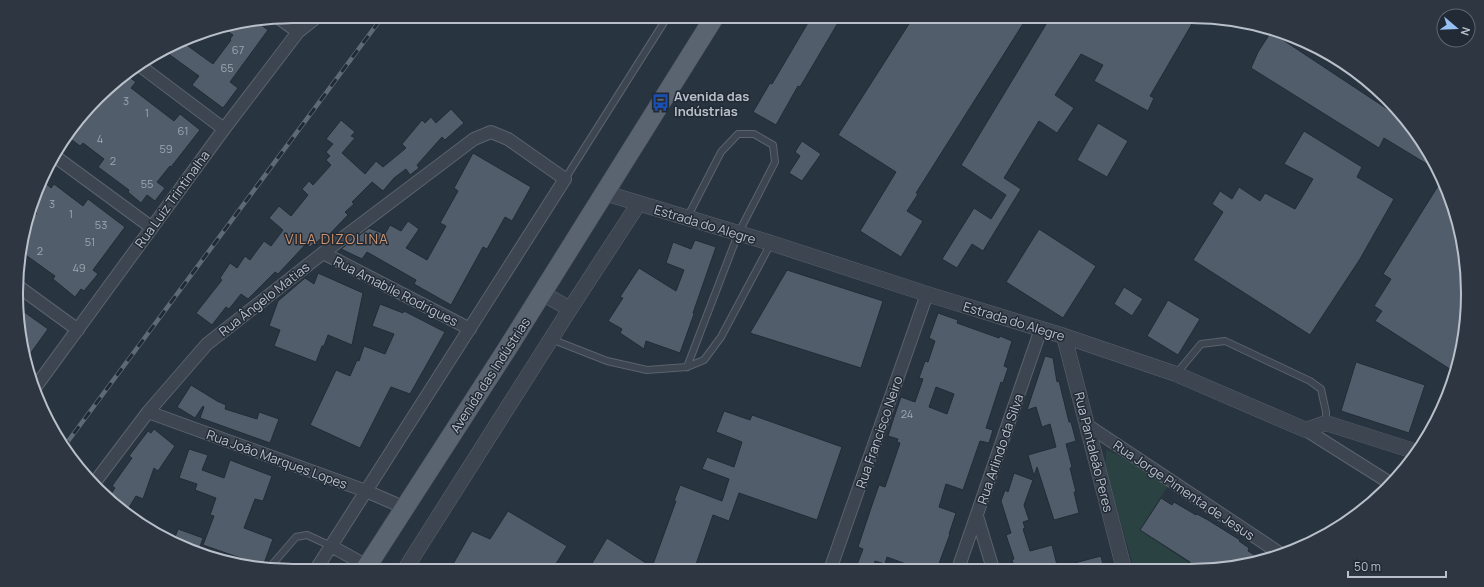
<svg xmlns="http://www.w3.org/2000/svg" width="1484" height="587" font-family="Manrope,sans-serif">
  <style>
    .green { fill: #2b4242 }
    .building { fill: #515d6b; stroke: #232c37; fill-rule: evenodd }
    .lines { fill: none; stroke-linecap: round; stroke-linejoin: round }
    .service-casing { stroke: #5a636d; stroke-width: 8 }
    .minor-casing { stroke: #5a636d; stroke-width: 14 }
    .tertiary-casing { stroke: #5a636d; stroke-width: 16 }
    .primary-casing { stroke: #49515c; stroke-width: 20 }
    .service { stroke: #3c4550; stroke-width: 6 }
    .minor { stroke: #3c4550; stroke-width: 12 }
    .tertiary { stroke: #3c4550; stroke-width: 15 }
    .primary { stroke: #5a6470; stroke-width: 19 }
    .rail-casing { stroke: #5e6a76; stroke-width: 4.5 }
    .rail { stroke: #212a35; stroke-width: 3; stroke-dasharray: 9; stroke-linecap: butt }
    .labels { text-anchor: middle; stroke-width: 3; stroke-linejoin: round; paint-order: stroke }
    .number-label { font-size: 11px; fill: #9fa7b2 }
    .poi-label { font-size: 13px; font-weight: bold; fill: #b9c0ca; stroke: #212a35; text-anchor: start }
    .street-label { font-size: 13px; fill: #b9c0ca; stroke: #212a35 }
    .neighbourhood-label { font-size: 14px; letter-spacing: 1px; fill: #cf936e; stroke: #212a35 }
    .rim { fill: none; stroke: #b9c0ca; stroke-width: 2 }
  </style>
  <rect width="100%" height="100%" fill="#283440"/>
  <path class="green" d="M1106,450C1112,450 1160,479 1169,484L1140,530L1189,563L1185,569H1134L1105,469Z"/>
  <path class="building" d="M812,16H842L800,87L798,86L776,125L753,112L770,83L772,84Z
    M914,16H1028L916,193L918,194L907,211L923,221L901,257L860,231L896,172L838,135Z
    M1051,16L1196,17L1150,96L1154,98L1148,111L1094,81L1103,65L1081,54L1055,95L1074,108L1057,133L1039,121L1004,178L1021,189L983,251L972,244L957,268L942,259L974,208L991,219L1006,195L961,165Z
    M257,22L268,30L230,82L238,88L223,108L192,85L199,76L163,50L181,41L213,64L231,40L230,39L233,35L223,28Z
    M1271,32L1410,124L1440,172L1384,138L1379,148L1251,68L1258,52Z
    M125,74L136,82L131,88L174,121L180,114L200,130L171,167L170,166L157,182L165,188L155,201L147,195L141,203L128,192L129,190L98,167L104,159L83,143L80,146L68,137L111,85Z
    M451,109L464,123L445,140L442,137L417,165L419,168L410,175L406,169L394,178L383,191L372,182L352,202L354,204L345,212L348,215L323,241L320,239L315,244L314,243L310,247L306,244L278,274L275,272L248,299L241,294L229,309L226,307L212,325L196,313L222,280L220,278L230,263L237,268L245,256L250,260L264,241L271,246L283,230L269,218L279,206L291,216L308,195L302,189L309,181L313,185L331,165L326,160L330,156L326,152L333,144L326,139L341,120L355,132L351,136L355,138L342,153L365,174L376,161L383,167L406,148L402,144L422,120L425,123L431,117L436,123Z
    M1098,123L1128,141L1107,177L1077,160Z
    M1304,131L1362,167L1357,177L1394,199L1360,259L1310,335L1193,260L1223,212L1212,204L1220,191L1232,199L1239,187L1260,201L1265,193L1295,209L1313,179L1284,164Z
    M802,141L821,154L802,181L789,173L800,156L795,152Z
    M473,153L531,187L512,221L505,217L487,249L483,247L451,305L414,284L416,280L367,252L362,259L341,249L369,228L385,234L390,225L401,231L408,221L419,229L406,248L427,260L446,226L440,223L458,191L454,188Z
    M42,180L51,188L54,184L83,206L88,199L125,227L93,270L98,274L84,291L81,289L75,297L53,279L55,276L20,251L25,227L37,213L34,211L38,205L32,201Z
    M1438,186L1448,192L1458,221L1467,275L1466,329L1456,373L1375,321L1382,311L1374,306L1391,279L1383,274Z
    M1039,229L1096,266L1063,318L1006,282Z
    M695,240L716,247L693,313L694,314L680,353L646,341L644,349L620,333L622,329L608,321L623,298L620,297L639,268L676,291L684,270L666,263L673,242L691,249Z
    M787,270L883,301L861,368L750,333Z
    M318,273L363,293L352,345L328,335L324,346H322L316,362L274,346L280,330L269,326L278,301L305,278L314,284Z
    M1124,287L1143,299L1132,316L1114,304Z
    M1168,300L1200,319L1178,355L1147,336Z
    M380,304L403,313L404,311L445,332L410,394L391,387L360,448L310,425L336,370L350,376L357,360L359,361L364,346L385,354L394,334L372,326Z
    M20,309L48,329L25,361L21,348Z
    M938,313L958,320L957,323L999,338L1000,336L1012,341L1004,366L1008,368L1003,383L1001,382L986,428L993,430L989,443L980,441L963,490L946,484L939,507L956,513L949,534H950L937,569H904L906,564L887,557L885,564L875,561L872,570H855L863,549L858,547L871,508L879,485L885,487L900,443L897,442L898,439L888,436L894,417L901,397L915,402L923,379L919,378L925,361L928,362L935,341L929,338ZM936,387L954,394L947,414L929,407Z
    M1045,356L1053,358L1057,382L1059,381L1069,422H1071L1076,441L1066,444L1072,467L1070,468L1076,492H1074L1079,513L1054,520L1037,467L1034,476L1028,455L1056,447L1050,424L1042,427L1036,407L1027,410Z
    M1356,362L1425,385L1409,433L1341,411Z
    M191,385L217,401L226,405L225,409L257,419L259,412L279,419L270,443L200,418L204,407L203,406L195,418L177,407Z
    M724,411L750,420L752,415L842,447L817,520L739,493L729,521L713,515L694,570H588L607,538L652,567L676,501H674L680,485L722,501L729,479L702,469L707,457L734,467L742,442L716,432Z
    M154,429L175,446L158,471L154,468L143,499L136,496L125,514L109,497L115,488L112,486L132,458L129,456L148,431L151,433Z
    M189,449L208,455L202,470L224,478L230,460L272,476L263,501L255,499L244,528L273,539L263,566L203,545L214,516L210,515L216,498L195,490L197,484L179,478Z
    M1014,473L1033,480L1024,505L1029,520L1023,522L1025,528L1023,529L1030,551L1052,545L1058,569H1047L1045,565L1031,569H1015L1012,560L1014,559L1006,535L1011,533L1001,501L1005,490L1008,492Z
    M1161,498L1172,505L1174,502L1196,515L1197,514L1208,520L1240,540L1239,541L1249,548L1248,551L1261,559L1227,569H1186L1190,562L1140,530Z
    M508,511L567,546L552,570L449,571L472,531L490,539Z
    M178,529L203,538L199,549L195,547L194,551L174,540Z
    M1101,556L1104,569H1067V565Z"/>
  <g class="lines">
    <defs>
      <path id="service" d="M565,179L668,16
        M551,339L607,361L647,370L687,367L704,360L721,337L771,243
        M687,367L738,234L775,162L773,145L754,134H738L721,152L687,218
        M1176,374L1201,344L1225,341L1310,381L1321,389L1326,412V422
        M270,567L296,537L307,535L331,546"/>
      <path id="minor" d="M279,18L298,32
        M139,65L224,129
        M53,155L151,227
        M323,253L470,329
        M19,287L78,330
        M34,389L224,129L298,32L318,16
        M148,412L366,491L405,508
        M1087,425L1281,554
        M1306,430L1390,483
        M95,482L148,412L207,344L323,253L474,139L491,132L508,139L565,179L315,571
        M977,516L993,569
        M331,546L367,566
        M958,569L1041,329
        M830,570L927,294"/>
      <path id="tertiary" d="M605,193L771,243L927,294L1064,336L1176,374L1306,430L1326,423L1417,452
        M542,293L570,309
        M1064,336L1124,569
        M404,571L570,309L639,203"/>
      <path id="primary" d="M364,571L507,349L715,16"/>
    </defs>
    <use href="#service" class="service-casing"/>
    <use href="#minor" class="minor-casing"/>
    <use href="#tertiary" class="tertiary-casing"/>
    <use href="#primary" class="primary-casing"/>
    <use href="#service" class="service"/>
    <use href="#minor" class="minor"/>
    <use href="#tertiary" class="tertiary"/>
    <use href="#primary" class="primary"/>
    <defs>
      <path id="rail" d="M63,448L383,16"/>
    </defs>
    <use href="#rail" class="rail-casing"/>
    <use href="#rail" class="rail"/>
  </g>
  <defs>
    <symbol id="bus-bare" viewBox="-9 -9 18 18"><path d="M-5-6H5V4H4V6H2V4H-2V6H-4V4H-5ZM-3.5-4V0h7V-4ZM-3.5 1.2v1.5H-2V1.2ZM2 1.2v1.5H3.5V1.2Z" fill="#1a4fb4" stroke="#212a35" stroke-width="2.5" paint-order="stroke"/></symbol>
  </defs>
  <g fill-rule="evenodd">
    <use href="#bus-bare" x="648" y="90" width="25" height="25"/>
  </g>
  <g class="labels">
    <g class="number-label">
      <text x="238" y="54">67</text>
      <text x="227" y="72">65</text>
      <text x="126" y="105">3</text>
      <text x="147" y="117">1</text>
      <text x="183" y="135">61</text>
      <text x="100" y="143">4</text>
      <text x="166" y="153">59</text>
      <text x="113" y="165">2</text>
      <text x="147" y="188">55</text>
      <text x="52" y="208">3</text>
      <text x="71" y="218">1</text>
      <text x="101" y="229">53</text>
      <text x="90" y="246">51</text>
      <text x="40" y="255">2</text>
      <text x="79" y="272">49</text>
      <text x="907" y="418">24</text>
    </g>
    <g class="poi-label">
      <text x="674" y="101">Avenida das<tspan x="674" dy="15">Indústrias</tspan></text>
    </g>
    <g class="street-label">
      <text transform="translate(172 199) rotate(-54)" y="5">Rua Luiz Trintinalha</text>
      <text transform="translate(705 224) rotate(17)" y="5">Estrada do Alegre</text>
      <text transform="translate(396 291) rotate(27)" y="5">Rua Amabile Rodrigues</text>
      <text transform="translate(264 299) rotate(-38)" y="5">Rua Ângelo Matias</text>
      <text transform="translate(1014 321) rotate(17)" y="5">Estrada do Alegre</text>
      <text transform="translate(490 375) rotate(-57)" y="5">Avenida das Indústrias</text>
      <text transform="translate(879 432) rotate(-71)" y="5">Rua Francisco Neiro</text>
      <text transform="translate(1000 449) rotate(-71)" y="5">Rua Arlindo da Silva</text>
      <text transform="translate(1094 452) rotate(76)" y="5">Rua Pantaleão Peres</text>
      <text transform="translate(277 459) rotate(20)" y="5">Rua João Marques Lopes</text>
      <text transform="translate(1184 490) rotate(34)" y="5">Rua Jorge Pimenta de Jesus</text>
    </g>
    <g class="neighbourhood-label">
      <text x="337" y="244">VILA DIZOLINA</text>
    </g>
  </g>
  <path d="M0 0H1484V587H0ZM293 23H1191A270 270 0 0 1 1461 293V294A270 270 0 0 1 1191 564H293A270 270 0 0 1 23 294V293A270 270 0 0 1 293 23Z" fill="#2d3641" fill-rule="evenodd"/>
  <path class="rim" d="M293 23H1191A270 270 0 0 1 1461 293V294A270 270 0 0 1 1191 564H293A270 270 0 0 1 23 294V293A270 270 0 0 1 293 23Z"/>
  <g transform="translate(1456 28) rotate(109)"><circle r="19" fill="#212a35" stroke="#5e6671"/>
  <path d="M0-3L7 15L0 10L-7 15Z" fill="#96bff2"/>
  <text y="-6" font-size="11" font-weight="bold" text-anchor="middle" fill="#b9c0ca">N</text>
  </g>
  <path d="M1348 571v6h98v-6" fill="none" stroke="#b9c0ca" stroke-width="2"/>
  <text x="1354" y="571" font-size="12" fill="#b9c0ca" stroke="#212a35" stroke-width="3" paint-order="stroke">50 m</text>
</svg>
